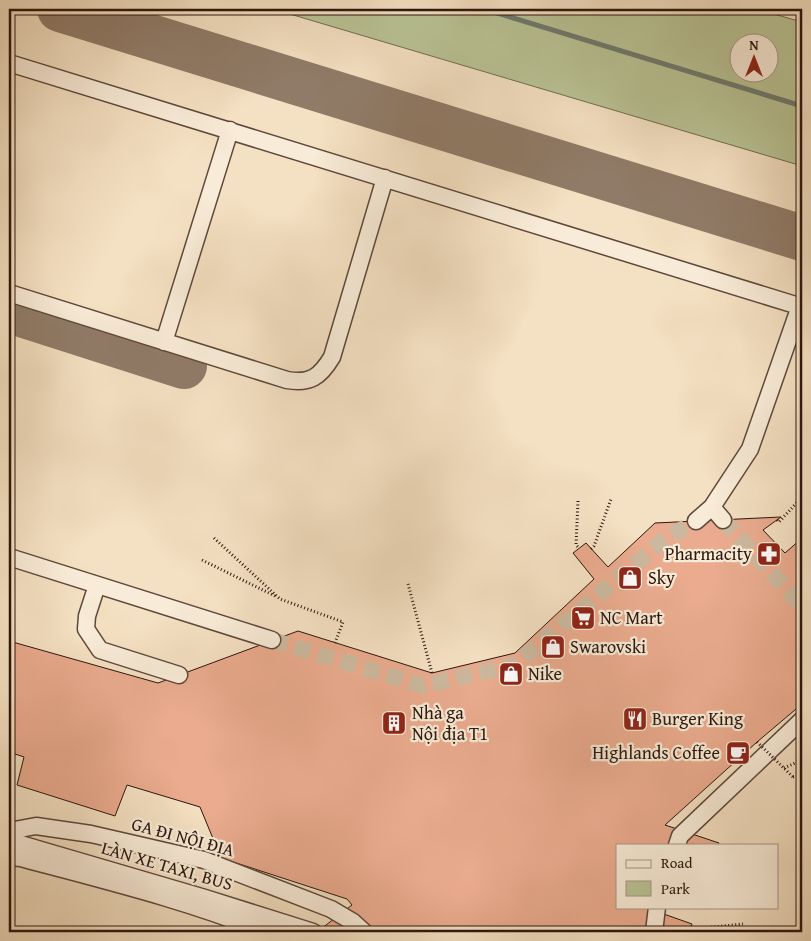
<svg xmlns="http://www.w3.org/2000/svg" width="811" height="941" font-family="'Gentium Book Plus',serif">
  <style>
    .green { fill: #b9c395; stroke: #726c52; fill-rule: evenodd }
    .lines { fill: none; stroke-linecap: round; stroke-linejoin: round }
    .stream { stroke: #6f7a6e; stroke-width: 5 }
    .taxiway { stroke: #907b68; stroke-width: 46 }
    .building { fill: #eaab8e; stroke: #2c160e }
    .minor-tunnel { stroke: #ccb89e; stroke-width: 16; stroke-dasharray: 16 8; stroke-linecap: butt }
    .minor-casing { stroke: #5e483b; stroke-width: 19 }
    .path { stroke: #2c160e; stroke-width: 3; stroke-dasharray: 1 2.5; stroke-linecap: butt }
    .minor { stroke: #f8ebd7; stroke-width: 16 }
    .path-bridge { stroke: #2c160e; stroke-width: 3; stroke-dasharray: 1 2.5; stroke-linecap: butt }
    .labels { text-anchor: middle; stroke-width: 4.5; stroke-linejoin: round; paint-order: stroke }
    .poi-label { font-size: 18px; fill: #2c160e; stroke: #f8ebd7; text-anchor: start }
    .street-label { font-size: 18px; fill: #2c160e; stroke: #f8ebd7 }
  </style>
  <rect width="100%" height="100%" fill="#f4e0c2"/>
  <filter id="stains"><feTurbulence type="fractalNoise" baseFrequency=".004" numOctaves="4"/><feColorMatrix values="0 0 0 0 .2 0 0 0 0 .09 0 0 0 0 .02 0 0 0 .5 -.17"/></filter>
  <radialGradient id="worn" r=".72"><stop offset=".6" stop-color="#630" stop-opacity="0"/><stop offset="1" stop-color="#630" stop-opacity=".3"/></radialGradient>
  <path class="green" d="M273,9H756L802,22V166ZM738,42H768V72H738Z"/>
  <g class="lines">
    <path class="stream" d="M484,9L802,106"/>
    <path class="taxiway" d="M60,9L802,238
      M9,310L184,366"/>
  </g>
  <path class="building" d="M781,517L763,530L785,553L801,539L802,554V704L757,742L665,825L719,843L718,845H617V907H644L692,924L689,932H655L643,929L644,932H317L352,905L347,899L221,858L200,807L127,785L115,816L17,785L24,757L9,752V641L158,683L298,631L432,673L515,653L594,579L573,553L586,543L608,567L655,523Z"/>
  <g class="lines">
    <path class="minor-tunnel" d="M723,520L802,606
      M272,640L423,686L514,665L665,539L696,521"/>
    <defs>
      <path id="minor" d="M9,63L802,307
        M9,293L287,380C310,384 320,377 332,357L385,178
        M164,342L230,130
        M712,507L723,520
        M696,521L712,507L750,449L800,306
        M9,557L272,640
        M97,585L87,616L86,629L100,650L179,675
        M9,831L36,826L91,834L204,860L331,909L353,922L364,932
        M9,839L24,845L205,898L313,932
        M677,845L680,836L802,720
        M9,857L21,858C102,880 186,900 265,932
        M654,932L657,907"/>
    </defs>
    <use href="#minor" class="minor-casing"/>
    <path class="path" d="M578,501L576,545L579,548
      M777,520L779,522L802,497
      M214,538L280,599L343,622L335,643
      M591,549L594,546L611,499
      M202,560L275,596
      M408,584L432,673
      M784,768L802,760
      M793,777L802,774
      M683,930L743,924"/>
    <use href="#minor" class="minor"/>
    <path class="path-bridge" d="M757,742L793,777"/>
  </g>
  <defs>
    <symbol id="pharmacy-square" viewBox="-11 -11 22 22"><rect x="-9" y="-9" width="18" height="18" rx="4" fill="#8f2418" stroke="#f8ebd7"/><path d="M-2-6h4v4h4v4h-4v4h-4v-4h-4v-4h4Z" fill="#fff"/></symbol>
    <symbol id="shop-square" viewBox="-11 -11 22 22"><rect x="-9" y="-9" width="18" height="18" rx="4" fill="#8f2418" stroke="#f8ebd7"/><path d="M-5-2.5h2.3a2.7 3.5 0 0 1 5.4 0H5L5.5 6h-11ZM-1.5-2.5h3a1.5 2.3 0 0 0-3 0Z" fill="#fff"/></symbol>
    <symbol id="supermarket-square" viewBox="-11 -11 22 22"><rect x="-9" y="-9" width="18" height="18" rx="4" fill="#8f2418" stroke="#f8ebd7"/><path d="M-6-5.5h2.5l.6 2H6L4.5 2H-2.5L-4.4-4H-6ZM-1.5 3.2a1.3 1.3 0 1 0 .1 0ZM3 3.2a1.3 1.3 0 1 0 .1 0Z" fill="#fff"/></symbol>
    <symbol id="restaurant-square" viewBox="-11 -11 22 22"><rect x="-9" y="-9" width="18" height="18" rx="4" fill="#8f2418" stroke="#f8ebd7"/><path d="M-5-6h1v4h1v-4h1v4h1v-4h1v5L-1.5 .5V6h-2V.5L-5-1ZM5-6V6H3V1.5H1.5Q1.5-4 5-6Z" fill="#fff"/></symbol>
    <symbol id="building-square" viewBox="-11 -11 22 22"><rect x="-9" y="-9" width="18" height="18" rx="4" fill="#8f2418" stroke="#f8ebd7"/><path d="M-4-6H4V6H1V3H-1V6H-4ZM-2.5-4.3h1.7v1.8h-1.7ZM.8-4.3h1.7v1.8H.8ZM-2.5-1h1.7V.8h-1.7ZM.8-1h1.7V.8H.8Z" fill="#fff"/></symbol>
    <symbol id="cafe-square" viewBox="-11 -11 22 22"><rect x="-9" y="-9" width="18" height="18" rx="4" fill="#8f2418" stroke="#f8ebd7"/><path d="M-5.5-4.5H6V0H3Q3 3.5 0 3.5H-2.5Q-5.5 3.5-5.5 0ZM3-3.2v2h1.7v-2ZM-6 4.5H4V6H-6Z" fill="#fff"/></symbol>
  </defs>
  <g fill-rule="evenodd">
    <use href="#pharmacy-square" x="755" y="540" width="28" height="28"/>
    <use href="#shop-square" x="616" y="564" width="28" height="28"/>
    <use href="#supermarket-square" x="569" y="604" width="28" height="28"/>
    <use href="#shop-square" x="539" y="633" width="28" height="28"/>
    <use href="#shop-square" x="497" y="660" width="28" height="28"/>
    <use href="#restaurant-square" x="621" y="705" width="28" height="28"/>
    <use href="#building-square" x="380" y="709" width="28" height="28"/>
    <use href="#cafe-square" x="724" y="739" width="28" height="28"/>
  </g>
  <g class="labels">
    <g class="poi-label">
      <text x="752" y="560" text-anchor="end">Pharmacity</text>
      <text x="648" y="584">Sky</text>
      <text x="600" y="624">NC Mart</text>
      <text x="570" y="653">Swarovski</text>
      <text x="528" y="680">Nike</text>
      <text x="412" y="719">Nhà ga<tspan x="412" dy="21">Nội địa T1</tspan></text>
      <text x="652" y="725">Burger King</text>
      <text x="720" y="759" text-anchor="end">Highlands Coffee</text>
    </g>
    <g class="street-label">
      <text transform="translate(183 837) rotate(15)" y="6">GA ĐI NỘI ĐỊA</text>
      <text transform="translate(167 866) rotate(16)" y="6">LÀN XE TAXI, BUS</text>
    </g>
  </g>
  <rect width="811" height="941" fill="none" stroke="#f4e0c2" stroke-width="30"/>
  <rect x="10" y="10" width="791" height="921" fill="none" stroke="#2c160e" stroke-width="2.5"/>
  <rect x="15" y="15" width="781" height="911" fill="none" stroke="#2c160e"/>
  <rect x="616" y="844" width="162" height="65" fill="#f8ebd7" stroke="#a69687"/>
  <rect x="626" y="860" width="25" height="8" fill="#f8ebd7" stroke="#a69687"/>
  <text x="661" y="868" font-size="15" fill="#2c160e">Road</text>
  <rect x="626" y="881" width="25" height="15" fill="#b9c395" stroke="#a69687"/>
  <text x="661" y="894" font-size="15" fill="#2c160e">Park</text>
  <g transform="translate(754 58)"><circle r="24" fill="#f8ebd7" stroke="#a69687"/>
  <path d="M0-4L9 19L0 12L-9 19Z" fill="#8f2418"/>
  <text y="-8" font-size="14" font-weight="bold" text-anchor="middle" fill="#2c160e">N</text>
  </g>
  <rect width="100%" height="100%" filter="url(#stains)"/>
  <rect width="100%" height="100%" fill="url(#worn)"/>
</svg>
